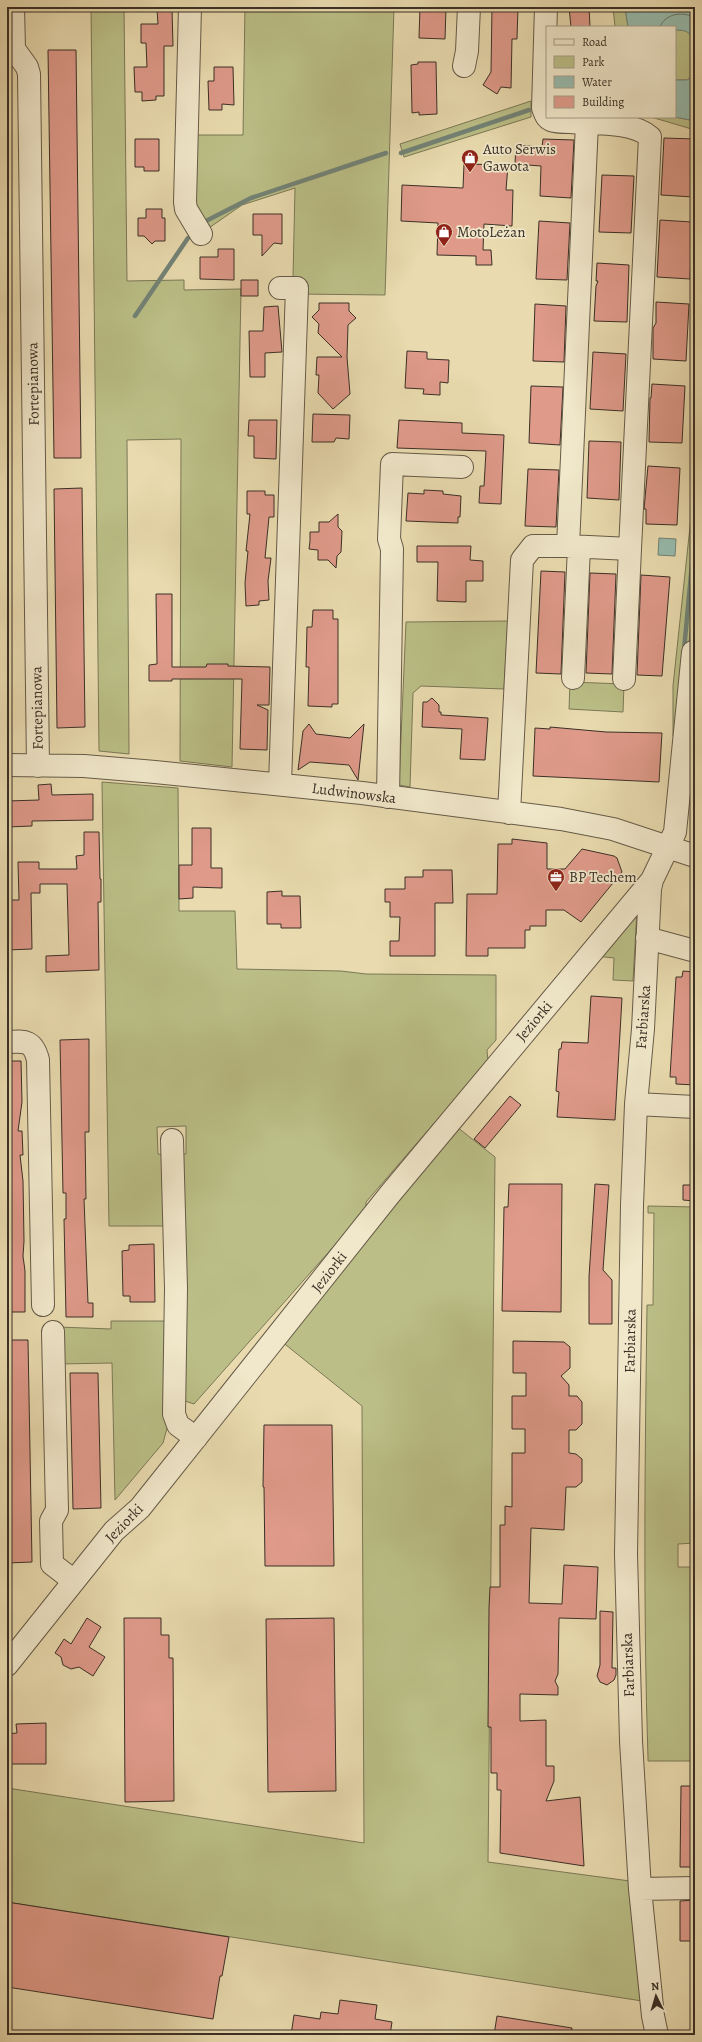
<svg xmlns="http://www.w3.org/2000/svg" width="702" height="2042" font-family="Alegreya,serif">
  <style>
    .green { fill: #bbbf87; stroke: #7b7856 }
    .water { fill: #97bbad; stroke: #728377 }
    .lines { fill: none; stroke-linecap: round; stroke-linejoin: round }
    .shore { stroke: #69766a; stroke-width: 1 }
    .stream { stroke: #728377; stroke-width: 4.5 }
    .building { fill: #df9a8a; stroke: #3b3026 }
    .minor-casing { stroke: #665b48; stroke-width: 24 }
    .minor { stroke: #f1e8cb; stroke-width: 22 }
    .labels { text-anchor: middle; stroke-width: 3.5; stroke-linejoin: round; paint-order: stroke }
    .poi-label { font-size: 15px; fill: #3b3026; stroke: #f1e8cb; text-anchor: start }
    .street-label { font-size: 15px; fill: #3b3026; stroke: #f1e8cb }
  </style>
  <rect width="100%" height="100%" fill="#e9dbaf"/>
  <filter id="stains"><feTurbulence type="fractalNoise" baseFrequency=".005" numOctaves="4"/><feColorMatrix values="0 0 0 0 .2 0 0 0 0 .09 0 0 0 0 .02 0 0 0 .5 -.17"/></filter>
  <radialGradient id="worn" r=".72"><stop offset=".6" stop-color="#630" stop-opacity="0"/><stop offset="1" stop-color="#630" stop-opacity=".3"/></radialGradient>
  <path class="green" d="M91,7H124L127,281L184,280V290L241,289L232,767L180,761L181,439L127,440L129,754L99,751Z
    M245,7H394L385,295L298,294L293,278L295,188L242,205L206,230L193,206L195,135H243Z
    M613,7H625L628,27H615Z
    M675,30C678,30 682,29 685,30C700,35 695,63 695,75L687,80H675Z
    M531,101V117L404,157L400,144Z
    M651,117H675L695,121V130Z
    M695,480V583L680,736H673V686Z
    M508,621L504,689L421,686L413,693L410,787L399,785L406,622Z
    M570,682L624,684L623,712L569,709Z
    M102,782L178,788L179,911H235L237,969L341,971L366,974L496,975V1040L487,1050L488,1061L366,1202V1210L194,1404L182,1400L178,1154H186V1126L157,1127L158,1154L165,1155L167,1226H109Z
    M637,909L633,981L613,980L614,958L596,956Z
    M457,1127L495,1157L488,1862L630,1881L642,2001L7,1902V1788L364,1843L362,1406L281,1341Z
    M648,1206L695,1207V1543L678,1544V1567H695V1761H648V1758C643,1607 645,1456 647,1305H653L654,1213H648Z
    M111,1321H168L169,1421L163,1443L115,1500L112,1363L59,1364L58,1327L111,1329Z"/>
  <path class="water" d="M625,7H695V46C691,33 689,30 675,30V27H628Z
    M695,75V121L675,117V80H687Z
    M659,538L676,539L675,556L658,555Z"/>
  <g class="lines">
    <path class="shore" d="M660,27C665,13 684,11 695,18"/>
    <path class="stream" d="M401,153L529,110
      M204,222L251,198L386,153
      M135,316L188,238
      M684,650L695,532"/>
  </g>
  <path class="building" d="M420,7H446L445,39L419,38Z
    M492,7H518L517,39H512L511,88L501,87L497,94L483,85L491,72Z
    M569,7H589L590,27H571Z
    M157,10H172L173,46H164V96H156V100L142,101V92H135L134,67H147L146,43H141V24H158Z
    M48,50H76L81,458H54Z
    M418,62H436L437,114L419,115V112L412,113L411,65L418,64Z
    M214,67H233L234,105L222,104V110H209L208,81H214Z
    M664,138L695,139L693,197L661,195Z
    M135,139H159V171H144V167H135Z
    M543,139L574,140L571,198L540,196L541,166L515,164L516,145L542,147Z
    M464,164L508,165L506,190H513L512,226L484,224L483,250H491L492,265H476V256L437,255L438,223L401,221L402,185L463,188Z
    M602,175L634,176L631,233L599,232Z
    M146,209H162V218H165V241H155L152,244L144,236H138V218H146Z
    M253,214H282V244L274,243L262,256V235H253Z
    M660,220L692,222L690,279L657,277Z
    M539,221L570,223L567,280L536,279Z
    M218,249H234V280L200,279V257H218Z
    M597,263L629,265L627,322L594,321L596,286L598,281H596Z
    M241,280H258V296H241Z
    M656,302L689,304L686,361L653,359V328L656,323Z
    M319,303H349V311L356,318L348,325L347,357L350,394L333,409L318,393L319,375H316L317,357H342L318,333L319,324L312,317L319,310Z
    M535,304L566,306L564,362L533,361Z
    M278,306L282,352L265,353V377H250L249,331H263L264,307Z
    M407,351L427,352V359L449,360L448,383L440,382V395L423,394L424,389L405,388Z
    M593,352L626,354L623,411L590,409Z
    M652,384L685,386L682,443L649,442L650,398H651Z
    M531,386L563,387L560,445L529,443Z
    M313,414L350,415L349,439L336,438L334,442H312Z
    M249,420H277L276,459L254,458V436H248Z
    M399,420L462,423V433L504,435L501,504L479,503L480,486H484L486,451L397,448Z
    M589,441L621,442L619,500L587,498Z
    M648,466L680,468L677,525L646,524V509H644Z
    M528,469L559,470L556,527L525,526Z
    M82,488L85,727L57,728L54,489Z
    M424,490L443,491V494L461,496L460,517H458V523L406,521L408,493L424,494Z
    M247,491H265V495H274V517H269L265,558H271L268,581L269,600L259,601V605L246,606L245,583L248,551H246L250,514H247Z
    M338,514V527L342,531L341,552L337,556L336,568L328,560H318V550L309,549L310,541V532H319V522H329Z
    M417,546H471L470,560L483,561V581H466V602L437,601L438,562H417Z
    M541,571L565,572L561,674L536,673Z
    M590,573L616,574L612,674L586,673Z
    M641,575L670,577L662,676L637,675Z
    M156,594H172V667H206L207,664H228V666L270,667L269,705H257L268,710L267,750L240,749L242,679H172V681H149V665L157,664Z
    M313,610H333V619H338V704H332V707L308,706L309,667H306L307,627H312Z
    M432,698L439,705V712H441V715L488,718L485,760L460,759L462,729L422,727L423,702H427Z
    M309,724L316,734L350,738L364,724L358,780L349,765L310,762L298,770L303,731Z
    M550,727L606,732L662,733L659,782L533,776L535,728L550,729Z
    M51,784L52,795L93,794V820L32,821V826L7,827V801L39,800L38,785Z
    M192,828H211V868H222V888L193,887V898L179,899V865H192Z
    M84,832H99L100,879H101V902H98L99,970L46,972V956L69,955L67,884H40V893H31L32,949L7,950L8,900H19L18,862H39V869H77L76,856L84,855Z
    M512,839L547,843V869H565L582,849L614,856L617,858L622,872L581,922L564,910H546V926H530V930H525V948H488V956H466L467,894H497L498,844H512Z
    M423,870H452L453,903H435V956H390V941H399L400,917H390V902H385V889H405V877H423Z
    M282,891V896H300L301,928H281V924H267V892Z
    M683,971L695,972V1085L676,1084V1077H670L676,977H682Z
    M591,996L622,998L615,1120L557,1117L559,1092L556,1091L559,1049H561L562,1042L588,1043Z
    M89,1039V1132H85L86,1199H84L88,1303H93V1317H66L64,1219H66V1193H63L60,1040Z
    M7,1061H21L22,1102L18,1131H22L23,1155H20L23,1181L24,1241L23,1256L25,1271V1312H7Z
    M510,1096L521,1105L485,1148L474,1139Z
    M509,1184H562L561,1312L502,1311L504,1207H508Z
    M595,1184L609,1185L603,1270L612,1280V1324H589V1277Z
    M683,1185H695V1201L683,1200Z
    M154,1244L155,1302H130V1296H123L122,1251L129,1250V1245Z
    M7,1340H28L32,1562L7,1563Z
    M513,1341L564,1342L570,1347V1368L561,1376L569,1385V1396H577L582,1402V1424L576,1430H569V1453L576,1454L582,1459V1482L576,1487H566L564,1530L531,1528L529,1603L562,1604L564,1565L598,1567L596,1619L559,1618L558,1674L555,1681L558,1687V1695L520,1694V1721L546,1720V1766H554V1781L546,1801L580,1797L584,1866L500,1853L501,1790H497V1773H491V1727H488L489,1608L490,1587H500V1525H505V1506L512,1507V1453H525V1429H512V1396H526V1373H513Z
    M70,1373H98L101,1508L73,1509Z
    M264,1425H332L334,1566H265L264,1487H263Z
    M600,1611L613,1612L612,1668H616V1675L614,1680L607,1685L600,1682L597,1676L600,1665Z
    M87,1618L101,1627L89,1647L105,1657L93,1676L79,1667L71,1669L63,1665L61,1657L55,1653L64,1639L71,1644Z
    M124,1618H161V1635H169V1658H173L174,1801L125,1802Z
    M334,1618L336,1791L268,1792L266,1619Z
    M46,1723V1764H7V1734L17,1733L16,1724Z
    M681,1786H695V1867H680Z
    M695,1900V1941H680V1901Z
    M7,1902L229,1937L222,1976H220L213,2019L7,1987Z
    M340,2000L377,2005L375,2019L392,2022L390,2035H291L294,2015L320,2019L321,2012L338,2014Z
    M497,2016L572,2028L571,2035H494Z"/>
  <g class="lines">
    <defs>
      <path id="minor" d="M13,7L14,49L27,67L29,74L38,766
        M190,7L185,202L186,209L201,234
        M546,7L543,108C545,113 546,118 551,120C556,122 564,122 570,122C593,124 633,121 650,137L630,549L568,546L587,123
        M464,66L467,51L469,7
        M573,678L579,547
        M624,679L630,549
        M7,765L84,766L155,772L362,793L561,819L613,829L695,856
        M280,784L297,288H280
        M388,797L392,549L389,539L392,464L462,467
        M509,813L522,560L533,546H568
        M647,938L695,951
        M7,1042C25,1041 33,1040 38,1060L43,1305
        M636,1104L695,1107
        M172,1140L176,1288L174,1414L178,1425L196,1438
        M53,1332L57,1510L51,1521L52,1564L74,1581
        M7,1665L114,1531L140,1508L390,1194L652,880
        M640,1889L695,1888
        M657,2035L653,2016L640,1889L631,1741L626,1554L632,1205L636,1104L643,1029L650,889L652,880L675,832L693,652H695"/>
    </defs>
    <use href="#minor" class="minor-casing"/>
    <use href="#minor" class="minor"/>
  </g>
  <defs>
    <symbol id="shop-pin" viewBox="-11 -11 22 30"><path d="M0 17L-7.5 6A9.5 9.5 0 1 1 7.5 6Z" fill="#8f2418" stroke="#f1e8cb"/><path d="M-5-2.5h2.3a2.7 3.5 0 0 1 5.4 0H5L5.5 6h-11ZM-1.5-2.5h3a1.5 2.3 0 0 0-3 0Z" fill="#fff"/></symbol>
    <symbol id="office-pin" viewBox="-11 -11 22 30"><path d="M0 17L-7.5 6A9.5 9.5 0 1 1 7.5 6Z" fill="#8f2418" stroke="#f1e8cb"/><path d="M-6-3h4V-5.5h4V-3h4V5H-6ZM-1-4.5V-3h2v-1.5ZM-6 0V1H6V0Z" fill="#fff"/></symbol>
  </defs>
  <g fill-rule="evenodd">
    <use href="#shop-pin" x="460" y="148" width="20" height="27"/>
    <use href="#shop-pin" x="434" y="222" width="20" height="27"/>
    <use href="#office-pin" x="546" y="867" width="20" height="27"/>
  </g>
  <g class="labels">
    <g class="poi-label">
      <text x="483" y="154">Auto Serwis<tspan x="483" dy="17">Gawota</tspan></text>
      <text x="457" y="237">MotoLeżan</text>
      <text x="569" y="882">BP Techem</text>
    </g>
    <g class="street-label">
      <text transform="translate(33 384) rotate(-91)" y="5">Fortepianowa</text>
      <text transform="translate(37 708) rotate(-91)" y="5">Fortepianowa</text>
      <text transform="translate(354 793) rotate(7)" y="5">Ludwinowska</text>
      <text transform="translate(643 1017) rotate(-86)" y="5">Farbiarska</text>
      <text transform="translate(534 1021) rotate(-50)" y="5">Jeziorki</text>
      <text transform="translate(329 1272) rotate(-52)" y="5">Jeziorki</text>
      <text transform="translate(630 1341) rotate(-89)" y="5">Farbiarska</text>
      <text transform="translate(124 1523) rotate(-46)" y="5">Jeziorki</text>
      <text transform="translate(628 1665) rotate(-92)" y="5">Farbiarska</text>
    </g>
  </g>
  <rect width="702" height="2042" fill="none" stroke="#e9dbaf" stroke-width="24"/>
  <rect x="8" y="8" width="686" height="2026" fill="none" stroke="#3b3026" stroke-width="2"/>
  <rect x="12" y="12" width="678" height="2018" fill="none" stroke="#3b3026"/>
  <rect x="546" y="26" width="130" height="92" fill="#f1e8cb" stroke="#a89e89"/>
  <rect x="554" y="39" width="20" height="6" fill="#f1e8cb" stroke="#a89e89"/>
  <text x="582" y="46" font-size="12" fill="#3b3026">Road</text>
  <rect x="554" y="56" width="20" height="12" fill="#bbbf87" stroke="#a89e89"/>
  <text x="582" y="66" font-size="12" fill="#3b3026">Park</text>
  <rect x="554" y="76" width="20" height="12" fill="#97bbad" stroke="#a89e89"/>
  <text x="582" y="86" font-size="12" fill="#3b3026">Water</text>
  <rect x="554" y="96" width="20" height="12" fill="#df9a8a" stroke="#a89e89"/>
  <text x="582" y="106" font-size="12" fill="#3b3026">Building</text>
  <g transform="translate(656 1996) rotate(355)" stroke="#f1e8cb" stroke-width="3" paint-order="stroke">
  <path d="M0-3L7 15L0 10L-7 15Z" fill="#3b3026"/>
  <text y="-6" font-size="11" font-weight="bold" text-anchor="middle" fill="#3b3026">N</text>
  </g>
  <rect width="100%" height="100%" filter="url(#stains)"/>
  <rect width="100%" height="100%" fill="url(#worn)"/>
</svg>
